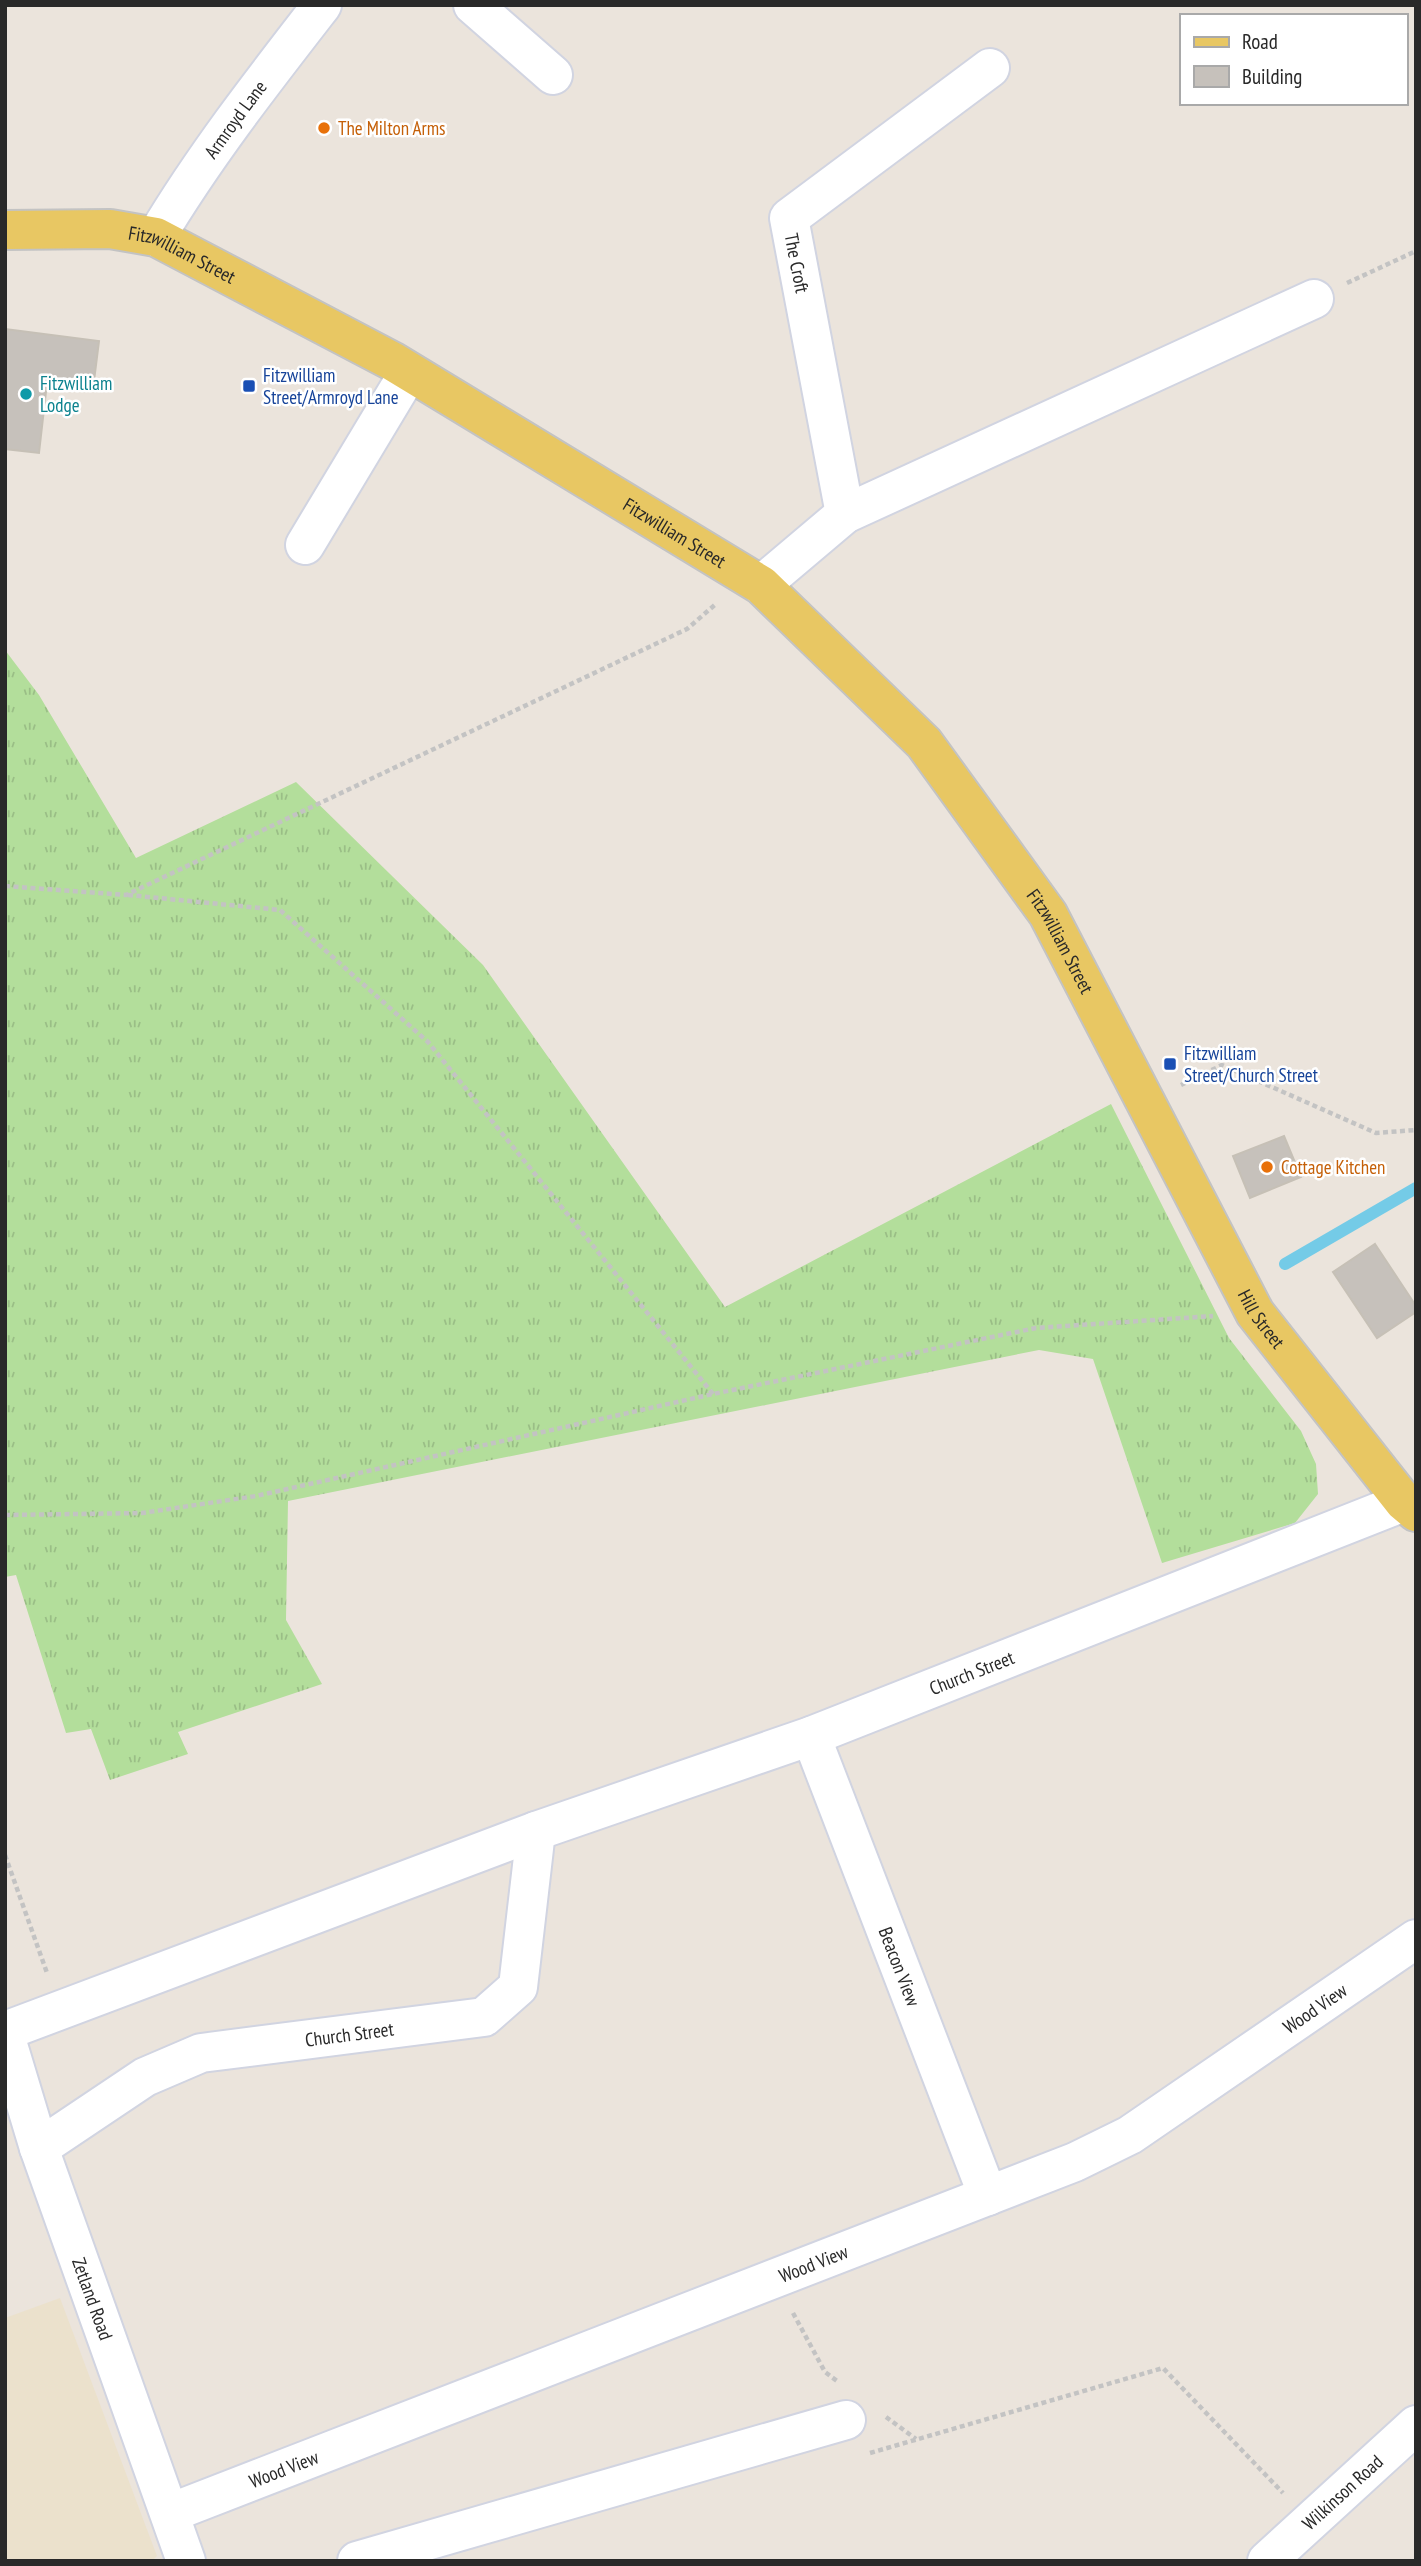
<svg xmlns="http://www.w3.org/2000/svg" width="1421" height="2566" font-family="'PT Sans Narrow',sans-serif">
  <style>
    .education { fill: #ebe1cc }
    .grass { fill: url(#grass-tufts) }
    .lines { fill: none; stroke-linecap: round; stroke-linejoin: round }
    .stream { stroke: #74cbe7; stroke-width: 12 }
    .building { fill: #c6c1bb; stroke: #c6c0b6; stroke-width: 2 }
    .minor-casing { stroke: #d1d4e1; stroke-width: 42 }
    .major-casing { stroke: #c3c3c3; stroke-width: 42 }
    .path { stroke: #c3c3c3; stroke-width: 4.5; stroke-dasharray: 5 3.5; stroke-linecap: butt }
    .minor { stroke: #fff; stroke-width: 38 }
    .major { stroke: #e8c763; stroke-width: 38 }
    .food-dot { fill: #e8710a; stroke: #fff; stroke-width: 2.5 }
    .transit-dot { fill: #1a4fb4; stroke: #fff; stroke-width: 2.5 }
    .culture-dot { fill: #0f9aa8; stroke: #fff; stroke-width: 2.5 }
    .labels { text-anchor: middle; stroke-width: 5; stroke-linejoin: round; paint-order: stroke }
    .street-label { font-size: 19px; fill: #292929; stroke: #fff }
    .food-label { font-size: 19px; fill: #c56008; stroke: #fff; text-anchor: start }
    .transit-label { font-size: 19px; fill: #164399; stroke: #fff; text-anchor: start }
    .culture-label { font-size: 19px; fill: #0d838f; stroke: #fff; text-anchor: start }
  </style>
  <defs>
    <pattern id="grass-tufts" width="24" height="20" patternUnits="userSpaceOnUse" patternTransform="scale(1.75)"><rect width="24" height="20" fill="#b3de9b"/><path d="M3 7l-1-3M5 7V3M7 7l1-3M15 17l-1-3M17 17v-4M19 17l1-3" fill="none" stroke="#9abe86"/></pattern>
  </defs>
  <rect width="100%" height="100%" fill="#ebe4dc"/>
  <path class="education" d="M60,2298L157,2556L152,2561H5V2318Z"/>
  <path class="grass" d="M5,650L39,695L136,858L296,782L483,965L725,1307L1111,1104L1229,1338L1301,1431L1316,1464L1318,1494L1295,1523L1162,1563L1093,1359L1039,1350L288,1501L286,1620L322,1684L178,1732L188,1754L110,1780L91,1729L66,1733L16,1575L5,1577Z"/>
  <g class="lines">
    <path class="stream" d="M1285,1264L1416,1188"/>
  </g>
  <path class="building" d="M5,329L99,341L93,389L47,383L39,453L5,449Z
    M1284,1136L1301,1177L1250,1198L1233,1156Z
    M1375,1244L1416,1306V1312L1377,1338L1333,1272Z"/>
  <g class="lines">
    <defs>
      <g id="minor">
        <path d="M473,5L553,75"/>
        <path id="s1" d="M156,237C205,155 263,81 322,5"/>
        <path d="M845,514L789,218L990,68"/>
        <path d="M305,545L409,372"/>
        <path d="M761,585L845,514L1314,299"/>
        <path id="s2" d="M811,1736L988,2196"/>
        <path id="s3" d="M5,2031L536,1831L811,1736L1404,1502"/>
        <path id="s4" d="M5,2035L39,2148L186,2561"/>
        <path id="s5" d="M39,2148L145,2077L201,2053L484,2017L518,1987L536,1831"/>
        <path id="s6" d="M170,2513L1075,2162L1130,2135L1416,1939"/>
        <path d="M357,2561L846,2420"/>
        <path id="s7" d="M1267,2561L1416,2425"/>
      </g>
      <g id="major">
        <path id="s8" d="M5,230L110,229L156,237L392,361L761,585L924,743L1048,914L1255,1313L1404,1502L1416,1512"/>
      </g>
    </defs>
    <use href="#minor" class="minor-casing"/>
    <use href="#major" class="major-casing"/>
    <path class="path" d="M1347,283L1416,251
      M5,886L126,895L687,629L717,603
      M128,895L280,910L428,1042L713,1394
      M1181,1085L1222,1065L1376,1133L1416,1130
      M5,1515L142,1513L256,1496L713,1394L1036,1328L1213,1316
      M5,1855L47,1973
      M793,2313L825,2372L837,2381
      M886,2417L916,2439
      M870,2453L1163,2368L1283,2493"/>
    <use href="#minor" class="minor"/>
    <use href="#major" class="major"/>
  </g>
  <g class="food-dot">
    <circle cx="324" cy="128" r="7"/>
    <circle cx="1267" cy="1167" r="7"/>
  </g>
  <g class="transit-dot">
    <rect x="242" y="379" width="14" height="14" rx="3.5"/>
    <rect x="1163" y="1057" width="14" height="14" rx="3.5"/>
  </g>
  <circle class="culture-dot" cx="26" cy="394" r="7"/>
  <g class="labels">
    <g class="street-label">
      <text dy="7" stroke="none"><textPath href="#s1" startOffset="142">Armroyd Lane</textPath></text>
      <text dy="7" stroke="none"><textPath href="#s8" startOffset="182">Fitzwilliam Street</textPath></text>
      <text transform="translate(797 263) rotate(79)" y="7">The Croft</text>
      <text dy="7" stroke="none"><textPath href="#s8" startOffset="749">Fitzwilliam Street</textPath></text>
      <text dy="7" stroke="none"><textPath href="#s8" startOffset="1318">Fitzwilliam Street</textPath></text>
      <text dy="7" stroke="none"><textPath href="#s8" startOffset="1746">Hill Street</textPath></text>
      <text dy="7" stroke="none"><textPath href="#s3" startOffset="1031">Church Street</textPath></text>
      <text dy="7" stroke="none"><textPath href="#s2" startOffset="247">Beacon View</textPath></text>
      <text dy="7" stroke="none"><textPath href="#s6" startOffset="1256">Wood View</textPath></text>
      <text dy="7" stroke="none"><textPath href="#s5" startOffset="338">Church Street</textPath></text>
      <text dy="7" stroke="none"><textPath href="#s6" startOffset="690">Wood View</textPath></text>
      <text dy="7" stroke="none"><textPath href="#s4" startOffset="278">Zetland Road</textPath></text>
      <text dy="7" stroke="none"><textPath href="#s6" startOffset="122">Wood View</textPath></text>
      <text dy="7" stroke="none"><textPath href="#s7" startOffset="102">Wilkinson Road</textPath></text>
    </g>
    <g class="food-label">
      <text x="338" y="135">The Milton Arms</text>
      <text x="1281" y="1174">Cottage Kitchen</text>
    </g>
    <g class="transit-label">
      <text x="263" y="382">Fitzwilliam<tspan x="263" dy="22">Street/Armroyd Lane</tspan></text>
      <text x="1184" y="1060">Fitzwilliam<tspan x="1184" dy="22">Street/Church Street</tspan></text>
    </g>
    <g class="culture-label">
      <text x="40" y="390">Fitzwilliam<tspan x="40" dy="22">Lodge</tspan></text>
    </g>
  </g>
  <rect width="1421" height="2566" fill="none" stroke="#292929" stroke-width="14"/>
  <rect x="1180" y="14" width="228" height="91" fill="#ffffff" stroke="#a9a9a9" stroke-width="2"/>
  <rect x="1194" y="37" width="35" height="10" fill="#e8c763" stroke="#a9a9a9" stroke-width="2"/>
  <text x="1242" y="49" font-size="21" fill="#292929">Road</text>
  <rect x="1194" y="66" width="35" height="21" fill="#c6c1bb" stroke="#a9a9a9" stroke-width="2"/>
  <text x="1242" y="84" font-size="21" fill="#292929">Building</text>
</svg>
